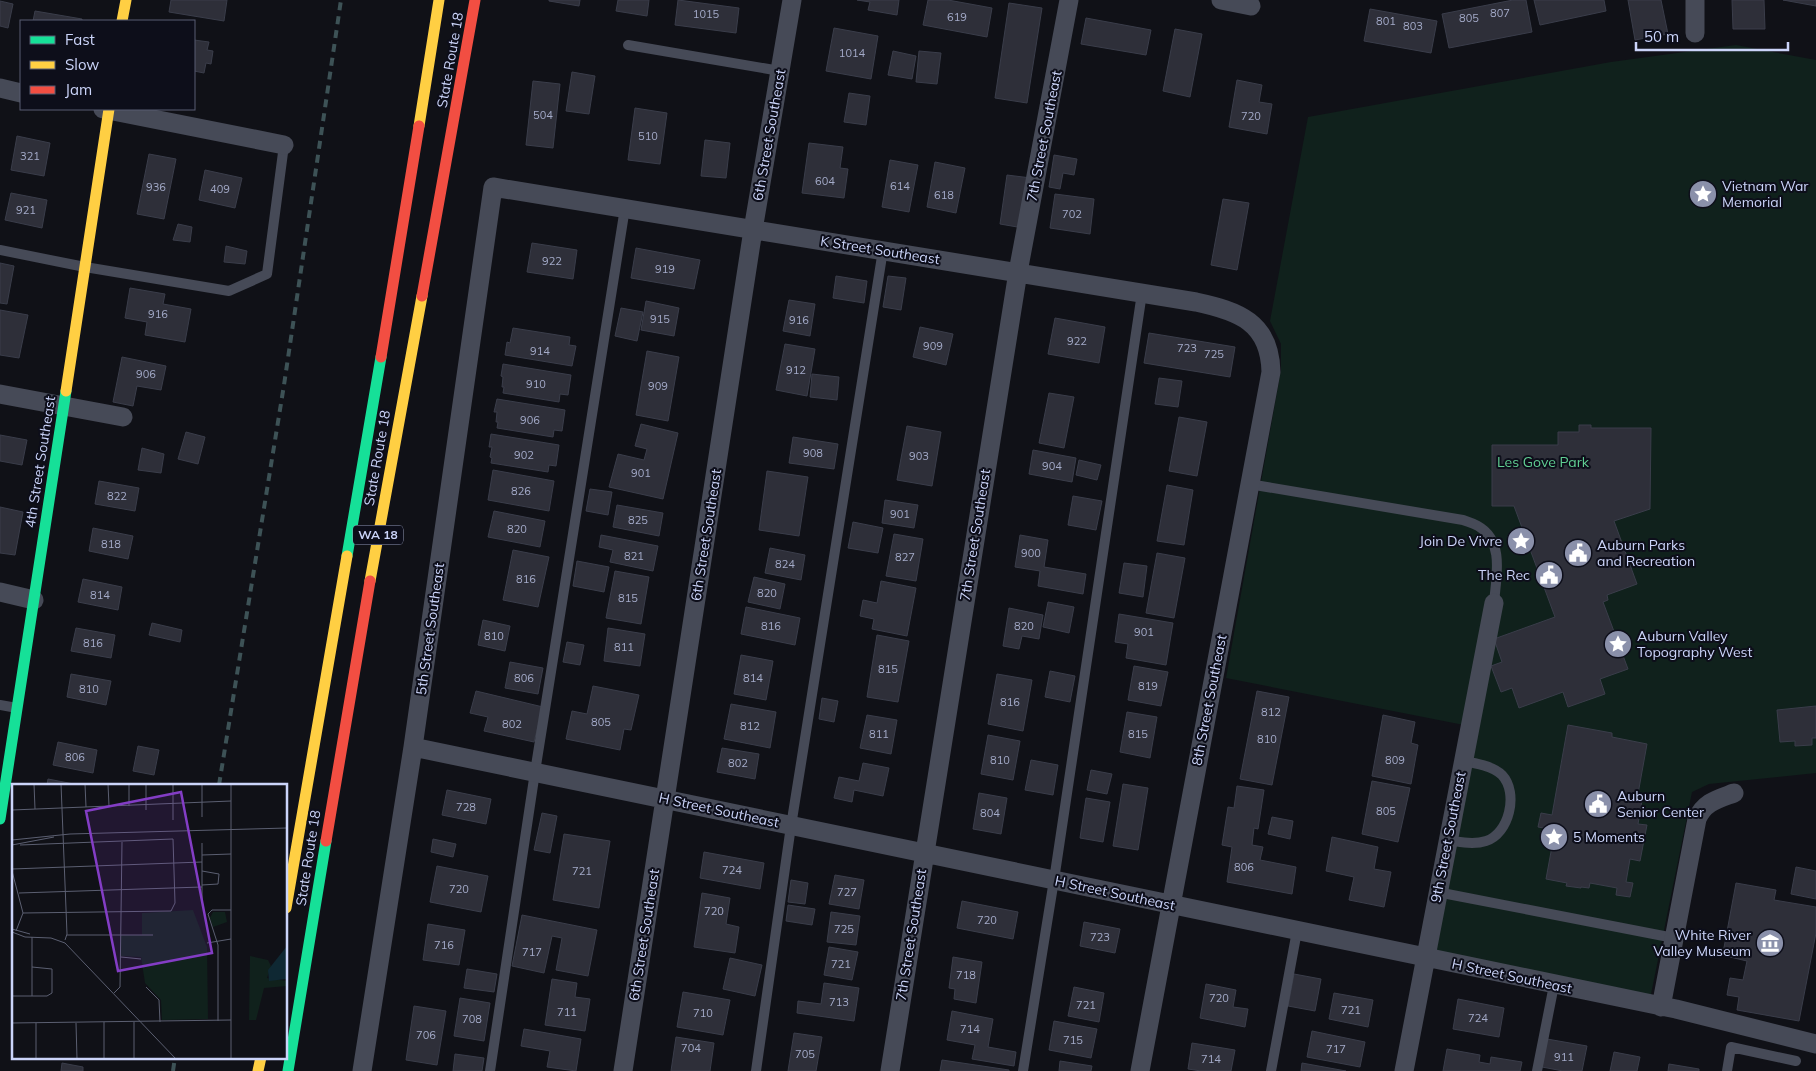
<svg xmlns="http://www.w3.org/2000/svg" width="1816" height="1071" font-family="Mulish,sans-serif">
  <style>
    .green { fill: #10211c }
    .building { fill: #2e2f39; stroke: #3a3d4a }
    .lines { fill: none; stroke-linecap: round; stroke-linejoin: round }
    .lane { stroke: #464a57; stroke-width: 10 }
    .street { stroke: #464a57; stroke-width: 19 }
    .fast { stroke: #16e098; stroke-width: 11 }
    .slow { stroke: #ffcf43; stroke-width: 11 }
    .jam { stroke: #f24e42; stroke-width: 11 }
    .rail { stroke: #3d5256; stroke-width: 4; stroke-dasharray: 8 6; stroke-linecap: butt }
    .labels { text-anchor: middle; stroke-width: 4; stroke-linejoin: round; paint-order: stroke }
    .number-label { font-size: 11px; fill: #a4abc9 }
    .shield { fill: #0d0e1a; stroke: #9299b6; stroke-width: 1 }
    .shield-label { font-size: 12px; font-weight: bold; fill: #cbd4f9 }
    .street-label { font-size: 14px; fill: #cbd4f9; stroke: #0d0e1a }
    .poi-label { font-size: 14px; fill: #cbd4f9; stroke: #0d0e1a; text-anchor: start }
    .park-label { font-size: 14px; fill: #61cf93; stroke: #0d0e1a }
    .inset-road { fill: none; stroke: #5b5f71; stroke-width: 1 }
    .view { fill: #833dc5; fill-opacity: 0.15; stroke: #833dc5; stroke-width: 2.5 }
    .inset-edge { fill: none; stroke: #cbd4f9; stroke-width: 2.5 }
  </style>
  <rect width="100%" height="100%" fill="#101117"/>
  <path class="green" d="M1736,45L1816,60V773L1709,784L1692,792L1649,1004L1425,957L1469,726L1226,678L1281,370V344L1270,321L1308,117L1611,62Z"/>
  <path class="building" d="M171,0H227L224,21L169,12Z
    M549,0H580L579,6L549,1Z
    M618,0H649L647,16L616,11Z
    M678,0L739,8L736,33L675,25Z
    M857,0H899L897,15L868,10L870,2Z
    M928,0H948L992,8L987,37L923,25Z
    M1513,0H1526L1532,32L1449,48L1442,14Z
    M1534,0H1604L1606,11L1540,25Z
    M1628,0H1661L1668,34L1635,40Z
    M1732,0H1764L1765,29H1733Z
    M1783,0H1816V6Z
    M0,1L13,4L8,28L0,26Z
    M1009,3L1042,8L1027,103L995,98Z
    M1370,9L1437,21L1431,53L1364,41Z
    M35,11L82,19V21H33Z
    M1086,18L1151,30L1146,55L1081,44Z
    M834,28L878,36L871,79L826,71Z
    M1175,29L1202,34L1190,97L1163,91Z
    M194,40L209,42L207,50L213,51L211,64L206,63L204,73L194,71Z
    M893,51L916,56L912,79L888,75Z
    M919,51L941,53L937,84L916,82Z
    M572,72L595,76L589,114L566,111Z
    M1237,80L1262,85L1259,102L1272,104L1267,134L1229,127Z
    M533,81L560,84L553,148L526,145Z
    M849,93L870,96L866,125L844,122Z
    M635,108L667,113L660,164L628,160Z
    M17,136L50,143L44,176L11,170Z
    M705,140L730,143L726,178L701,176Z
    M809,143L843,147L840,168L848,169L844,198L802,193Z
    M149,154L176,159L164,219L137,214Z
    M1054,155L1077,159L1074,175L1063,173L1060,189L1049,187Z
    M890,160L918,165L909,212L882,207Z
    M935,162L965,168L956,213L927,207Z
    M205,170L242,178L235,208L199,200Z
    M1007,175L1031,178L1023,228L1000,224Z
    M11,193L47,200L42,228L5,220Z
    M1055,194L1094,199L1090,234L1050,228Z
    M1223,199L1249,203L1237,270L1211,265Z
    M178,224L192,227L190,242L173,240Z
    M532,243L577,250L573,279L527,272Z
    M226,246L247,251L245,264L224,262Z
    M636,248L700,260L694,289L631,278Z
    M0,263L14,266L7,304L0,303Z
    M836,276L867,281L864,303L833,298Z
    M888,276L906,278L901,310L883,307Z
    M130,288L165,294L163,304L191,309L185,342L145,335L147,322L125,318Z
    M789,300L815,304L810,336L783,331Z
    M646,301L679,308L674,336L641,330Z
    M621,308L643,312L637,341L615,336Z
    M0,310L28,315L19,358L0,355Z
    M1055,318L1105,327L1099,363L1048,354Z
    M920,327L953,334L946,365L913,357Z
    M513,328L570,337L569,345L576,346L572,366L505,355L507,342L510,343Z
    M1149,333L1235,347L1230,377L1144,363Z
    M785,344L815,349L807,396L776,390Z
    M647,351L679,357L668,421L636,415Z
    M122,357L166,366L161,390L137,386L133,406L113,402Z
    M503,364L571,375L568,395L560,394L559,402L503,393L504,387H502L503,377L501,376Z
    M812,374L839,377L837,400L810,397Z
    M1159,378L1182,381L1178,407L1155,404Z
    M1049,393L1074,397L1064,448L1039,443Z
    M497,399L565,410L562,431L554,430L553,437L497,428L498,422H496L497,412H494Z
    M1179,417L1207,422L1197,476L1169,471Z
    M641,424L678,433L663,499L609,487L618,454L644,460L647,449L635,446Z
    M1579,425H1591V428H1651L1650,509L1614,521L1637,584L1607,595L1608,600L1603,602L1628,669L1600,679L1605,694L1568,707L1563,692L1519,708L1512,688L1501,692L1491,666L1502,662L1494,639L1555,617L1514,506H1492V445H1558V432H1579Z
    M907,426L941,432L932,486L897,480Z
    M186,432L205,437L198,464L178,459Z
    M491,434L559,445L556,466L549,465L548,472L491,463L492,458L490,457L492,447H489Z
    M0,435L27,440L22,465L0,461Z
    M793,437L838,444L834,469L789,463Z
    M142,448L164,454L161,473L138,470Z
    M1033,450L1076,458L1072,482L1029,474Z
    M1079,460L1101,465L1097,480L1076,475Z
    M493,470L554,481L549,511L488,500Z
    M767,471L808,477L799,536L759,530Z
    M99,481L139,488L135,511L95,504Z
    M1167,485L1193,490L1184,545L1157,541Z
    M590,489L612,492L608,515L586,511Z
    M1073,496L1102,501L1096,530L1068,525Z
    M885,500L918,505L914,528L882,523Z
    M617,505L663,513L659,536L613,527Z
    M0,507L23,512L15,555L0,553Z
    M494,511L545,521L540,547L488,537Z
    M853,522L883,528L878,553L848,548Z
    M93,528L133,536L128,559L89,551Z
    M894,534L923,539L916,581L886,576Z
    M601,535L658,546L653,571L610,562L613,550L599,547Z
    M1020,535L1048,540L1044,567L1086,574L1083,594L1038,586L1040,571L1015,567Z
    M770,548L805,555L801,580L765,573Z
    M513,550L549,557L538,607L503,600Z
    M1157,553L1185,558L1174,618L1146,613Z
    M577,561L609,567L604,592L573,586Z
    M1124,563L1147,566L1143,597L1119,593Z
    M615,571L649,577L641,624L606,618Z
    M754,577L785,584L780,609L748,602Z
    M83,579L122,587L118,610L78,602Z
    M881,581L916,588L907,636L872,629L874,619L860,616L863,600L877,603Z
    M1048,602L1074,607L1069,633L1043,627Z
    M746,607L800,618L795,645L741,634Z
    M1009,608L1043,615L1039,639L1022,636L1019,649L1003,646Z
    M1119,614L1173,623L1166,665L1126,658L1128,644L1115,642Z
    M483,620L510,626L505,651L478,645Z
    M152,623L182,630L180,642L149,635Z
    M76,628L115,635L111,658L71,651Z
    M608,628L645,634L640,666L604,661Z
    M877,635L909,641L898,702L867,697Z
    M567,642L584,645L580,665L563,662Z
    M741,655L773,661L766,700L734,694Z
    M510,662L543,668L538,694L505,688Z
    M1134,666L1168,672L1161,706L1128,700Z
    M1050,671L1075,676L1070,702L1045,697Z
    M71,674L111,681L106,705L67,697Z
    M997,674L1032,680L1023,731L988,724Z
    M593,686L639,695L631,730L624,729L620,750L566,739L572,711L587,714Z
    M476,691L543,707L534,742L484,731L488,717L470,713Z
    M1257,691L1289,697L1272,785L1240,779Z
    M822,698L838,701L834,722L819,719Z
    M731,704L776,712L770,748L724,739Z
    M1816,706V738H1812V745L1795,746V741L1780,742L1777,710Z
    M1127,712L1157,717L1150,758L1120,752Z
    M867,715L897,720L891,754L860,748Z
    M1383,715L1415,722L1411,743L1418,745L1411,784L1372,776Z
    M1568,725L1612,733V737L1647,744L1638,794L1643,795L1638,824L1647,825L1640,861L1630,859L1626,882L1633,883L1630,897L1616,895L1617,888L1590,883L1589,888L1581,887V888L1566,886L1567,883L1546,879L1555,830L1538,827L1541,813L1552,815Z
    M988,735L1020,741L1013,780L981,774Z
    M58,742L97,750L93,773L53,765Z
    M138,746L159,750L154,775L133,771Z
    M722,748L759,754L755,779L717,772Z
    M1031,760L1058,765L1053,795L1025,790Z
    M863,763L889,768L883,796L854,790L852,802L834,798L839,777L859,781Z
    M1091,770L1112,774L1107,794L1087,790Z
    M48,779L79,785H47Z
    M1372,781L1410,788L1398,842L1362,834Z
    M1123,784L1148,788L1138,850L1113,846Z
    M1237,786L1264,790L1258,829L1254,828L1252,845L1263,847L1260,860L1296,867L1292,894L1227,882L1232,847L1222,845L1228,807L1234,808Z
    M447,790L491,799L486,824L442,815Z
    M979,793L1007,798L1001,834L973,829Z
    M1086,798L1110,802L1103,842L1080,838Z
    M542,813L557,816L550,853L534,850Z
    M1272,817L1293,821L1290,839L1268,834Z
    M564,834L610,841L599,908L553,900Z
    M1332,837L1378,847L1374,869L1391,872L1384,907L1349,900L1354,877L1326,871Z
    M433,839L456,844L453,857L431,852Z
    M704,852L764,863L760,889L700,878Z
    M437,866L488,876L481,912L430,902Z
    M1796,867L1816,871V899L1791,894Z
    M835,875L864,880L859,909L829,904Z
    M791,880L808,883L805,904L788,902Z
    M1736,883L1776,890L1774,900L1816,907V933L1799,1021L1737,1010L1739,997L1727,995L1730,978L1743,980L1747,961L1730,957L1731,955L1723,953Z
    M702,893L730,898L726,924L739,927L735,953L694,947Z
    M962,901L1018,912L1013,939L957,928Z
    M788,905L815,909L812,925L786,921Z
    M831,912L860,916L856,945L827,942Z
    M522,915L597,930L588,976L556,970L562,938L552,936L544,973L512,966Z
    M1084,922L1120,929L1115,953L1080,946Z
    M428,924L465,930L459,965L423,960Z
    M829,947L858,952L852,980L824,975Z
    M953,957L982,962L976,1003L954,999L955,989L949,988Z
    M730,958L762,965L755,996L723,989Z
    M467,969L497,974L494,992L464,988Z
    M1294,974L1321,979L1315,1011L1288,1006Z
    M552,979L577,983L575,997L590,999L585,1031L545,1025Z
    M824,983L859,988L854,1021L797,1013L798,1001L821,1004Z
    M1206,984L1236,990L1233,1007L1248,1009L1245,1027L1200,1018Z
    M1074,987L1104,993L1099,1022L1068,1016Z
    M683,992L730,1000L723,1035L677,1027Z
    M1334,993L1373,1000L1368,1027L1329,1019Z
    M460,998L490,1003L484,1041L454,1036Z
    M1458,999L1504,1008L1499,1037L1453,1029Z
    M414,1006L446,1011L437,1065L406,1060Z
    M952,1011L993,1019L988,1047L1016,1052L1014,1066L972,1059L975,1045L947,1040Z
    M1054,1021L1097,1029L1091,1058L1049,1050Z
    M524,1029L581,1039L576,1071L547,1067L550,1051L521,1046Z
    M1312,1031L1365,1042L1360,1067L1307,1057Z
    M794,1033L822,1037L816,1071H788Z
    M676,1037L714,1043L710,1071H671Z
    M1547,1039L1587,1046L1582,1071H1563L1542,1067Z
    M1192,1043L1235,1050L1231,1071H1201L1188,1069Z
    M1447,1049L1480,1055L1479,1062L1490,1064L1491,1057L1522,1062L1520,1071H1443Z
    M1614,1052L1640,1057L1637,1071H1610Z
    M455,1054L484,1058L482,1071H453Z
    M942,1060L1009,1070V1071H940Z
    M1060,1061L1092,1066L1091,1071H1059Z
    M62,1063L83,1067V1071H61Z
    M1302,1063L1346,1071H1301Z
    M1669,1064L1699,1069V1071H1668Z"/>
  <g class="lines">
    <path class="lane" d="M628,45L780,71
      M0,250L85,267L229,291L267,274L284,145
      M1249,484L1463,520C1468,522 1473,523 1478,526C1505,541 1496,578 1494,603
      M0,705L17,708
      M1447,840C1459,842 1474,845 1486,841C1509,834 1519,793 1502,775C1493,766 1475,763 1463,761
      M1437,892L1674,938
      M490,1071L535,772L625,208
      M756,1071L791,826L883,250
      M1023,1071L1054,880L1142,293
      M1271,1071L1297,931
      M1537,1071L1554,985
      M1727,1071L1731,1047L1796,1061"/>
    <path class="street" d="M1221,0L1251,6
      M1695,33V0
      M0,88L21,93
      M103,109L284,145
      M0,394L123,417
      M0,592L34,600
      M413,747L1676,1009L1816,1044
      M1661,1007L1697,819C1704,802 1718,799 1734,793
      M362,1071L413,747L493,187L1196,302C1238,311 1270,322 1271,372L1140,1071
      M623,1071L753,230L792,0
      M890,1071L1018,272L1069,0
      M1404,1071L1494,603"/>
    <path class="fast" d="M347,556L381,357
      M0,819L66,391
      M288,1071L326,841"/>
    <path class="slow" d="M122,21L126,0
      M419,126L439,0
      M66,391L109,109
      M370,581L422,296
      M286,908L347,556
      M258,1071L261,1057"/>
    <path class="jam" d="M422,296L475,0
      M381,357L419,126
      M326,841L370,581"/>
    <path class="rail" d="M219,785L284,385L341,0
      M173,1071L175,1057"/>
  </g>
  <defs>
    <symbol id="sight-disc" viewBox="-11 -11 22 22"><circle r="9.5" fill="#8a90aa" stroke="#0d0e1a"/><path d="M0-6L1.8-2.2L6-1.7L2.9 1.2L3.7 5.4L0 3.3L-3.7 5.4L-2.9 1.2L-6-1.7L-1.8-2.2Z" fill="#fff"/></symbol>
    <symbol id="civic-disc" viewBox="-11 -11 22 22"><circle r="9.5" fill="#8a90aa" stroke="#0d0e1a"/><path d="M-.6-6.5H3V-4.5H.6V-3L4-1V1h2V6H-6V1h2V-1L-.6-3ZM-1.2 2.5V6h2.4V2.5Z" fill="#fff"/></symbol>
    <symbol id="museum-disc" viewBox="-11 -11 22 22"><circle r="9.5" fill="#8a90aa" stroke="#0d0e1a"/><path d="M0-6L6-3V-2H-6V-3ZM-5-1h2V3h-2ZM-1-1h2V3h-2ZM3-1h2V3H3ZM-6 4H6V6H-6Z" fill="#fff"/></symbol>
  </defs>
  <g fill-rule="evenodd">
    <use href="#sight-disc" x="1687" y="178" width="32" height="32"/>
    <use href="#sight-disc" x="1505" y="525" width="32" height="32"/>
    <use href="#civic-disc" x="1562" y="537" width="32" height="32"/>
    <use href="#civic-disc" x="1533" y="559" width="32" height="32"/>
    <use href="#sight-disc" x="1602" y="628" width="32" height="32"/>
    <use href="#civic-disc" x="1582" y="788" width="32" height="32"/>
    <use href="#sight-disc" x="1538" y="821" width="32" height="32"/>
    <use href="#museum-disc" x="1754" y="927" width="32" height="32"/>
  </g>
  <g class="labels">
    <g class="number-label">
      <text x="1500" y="17">807</text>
      <text x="706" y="18">1015</text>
      <text x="957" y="21">619</text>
      <text x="1469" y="22">805</text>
      <text x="1386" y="25">801</text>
      <text x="1413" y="30">803</text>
      <text x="852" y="57">1014</text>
      <text x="543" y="119">504</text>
      <text x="1251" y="120">720</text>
      <text x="648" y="140">510</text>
      <text x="30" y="160">321</text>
      <text x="825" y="185">604</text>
      <text x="900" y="190">614</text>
      <text x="156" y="191">936</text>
      <text x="220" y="193">409</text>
      <text x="944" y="199">618</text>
      <text x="26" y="214">921</text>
      <text x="1072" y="218">702</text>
      <text x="552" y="265">922</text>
      <text x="665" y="273">919</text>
      <text x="158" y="318">916</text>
      <text x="660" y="323">915</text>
      <text x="799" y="324">916</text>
      <text x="1077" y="345">922</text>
      <text x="933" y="350">909</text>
      <text x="1187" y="352">723</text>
      <text x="540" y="355">914</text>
      <text x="1214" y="358">725</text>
      <text x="796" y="374">912</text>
      <text x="146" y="378">906</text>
      <text x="536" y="388">910</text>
      <text x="658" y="390">909</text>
      <text x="530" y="424">906</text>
      <text x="813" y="457">908</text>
      <text x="524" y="459">902</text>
      <text x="919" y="460">903</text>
      <text x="1052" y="470">904</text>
      <text x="641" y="477">901</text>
      <text x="521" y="495">826</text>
      <text x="117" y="500">822</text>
      <text x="900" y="518">901</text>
      <text x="638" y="524">825</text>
      <text x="517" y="533">820</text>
      <text x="111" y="548">818</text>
      <text x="1031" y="557">900</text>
      <text x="634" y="560">821</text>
      <text x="905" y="561">827</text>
      <text x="785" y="568">824</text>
      <text x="526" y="583">816</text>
      <text x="767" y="597">820</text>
      <text x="100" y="599">814</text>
      <text x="628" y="602">815</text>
      <text x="771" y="630">816</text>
      <text x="1024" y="630">820</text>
      <text x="1144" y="636">901</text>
      <text x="494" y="640">810</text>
      <text x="93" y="647">816</text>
      <text x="624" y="651">811</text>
      <text x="888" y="673">815</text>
      <text x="524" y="682">806</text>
      <text x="753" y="682">814</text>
      <text x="1148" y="690">819</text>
      <text x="89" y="693">810</text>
      <text x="1010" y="706">816</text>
      <text x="1271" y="716">812</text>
      <text x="601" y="726">805</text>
      <text x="512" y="728">802</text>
      <text x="750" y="730">812</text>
      <text x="879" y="738">811</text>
      <text x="1138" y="738">815</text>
      <text x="1267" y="743">810</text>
      <text x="75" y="761">806</text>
      <text x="1000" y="764">810</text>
      <text x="1395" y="764">809</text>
      <text x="738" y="767">802</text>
      <text x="466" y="811">728</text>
      <text x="1386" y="815">805</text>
      <text x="990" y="817">804</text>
      <text x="1244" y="871">806</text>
      <text x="732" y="874">724</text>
      <text x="582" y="875">721</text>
      <text x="459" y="893">720</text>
      <text x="847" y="896">727</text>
      <text x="714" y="915">720</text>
      <text x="987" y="924">720</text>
      <text x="844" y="933">725</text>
      <text x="1100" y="941">723</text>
      <text x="444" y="949">716</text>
      <text x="532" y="956">717</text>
      <text x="841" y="968">721</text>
      <text x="966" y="979">718</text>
      <text x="1219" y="1002">720</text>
      <text x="839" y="1006">713</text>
      <text x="1086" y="1009">721</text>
      <text x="1351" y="1014">721</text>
      <text x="567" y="1016">711</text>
      <text x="703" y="1017">710</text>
      <text x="1478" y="1022">724</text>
      <text x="472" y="1023">708</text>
      <text x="970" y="1033">714</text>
      <text x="426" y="1039">706</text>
      <text x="1073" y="1044">715</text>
      <text x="691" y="1052">704</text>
      <text x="1336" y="1053">717</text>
      <text x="805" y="1058">705</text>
      <text x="1564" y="1061">911</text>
      <text x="1211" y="1063">714</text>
    </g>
    <rect class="shield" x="353" y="525.5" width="50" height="19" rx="4"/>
    <g class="shield-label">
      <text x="378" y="539">WA 18</text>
    </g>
    <g class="street-label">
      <text transform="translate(450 60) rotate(-80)" y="5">State Route 18</text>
      <text transform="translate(769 135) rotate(-80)" y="5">6th Street Southeast</text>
      <text transform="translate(1044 136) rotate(-79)" y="5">7th Street Southeast</text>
      <text transform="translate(880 250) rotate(9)" y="5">K Street Southeast</text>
      <text transform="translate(377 458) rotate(-80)" y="5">State Route 18</text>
      <text transform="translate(40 462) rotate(-81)" y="5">4th Street Southeast</text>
      <text transform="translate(706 535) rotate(-81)" y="5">6th Street Southeast</text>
      <text transform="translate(975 535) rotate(-81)" y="5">7th Street Southeast</text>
      <text transform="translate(430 629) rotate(-82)" y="5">5th Street Southeast</text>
      <text transform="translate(1209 700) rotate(-79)" y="5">8th Street Southeast</text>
      <text transform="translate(719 810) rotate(12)" y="5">H Street Southeast</text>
      <text transform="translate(1448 837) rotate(-79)" y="5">9th Street Southeast</text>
      <text transform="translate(308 858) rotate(-81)" y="5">State Route 18</text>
      <text transform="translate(1115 893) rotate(12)" y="5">H Street Southeast</text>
      <text transform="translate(644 935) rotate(-81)" y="5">6th Street Southeast</text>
      <text transform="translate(911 935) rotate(-81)" y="5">7th Street Southeast</text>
      <text transform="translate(1512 976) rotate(12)" y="5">H Street Southeast</text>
    </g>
    <g class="poi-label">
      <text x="1722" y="191">Vietnam War<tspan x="1722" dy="16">Memorial</tspan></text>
      <text x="1502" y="546" text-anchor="end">Join De Vivre</text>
      <text x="1597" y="550">Auburn Parks<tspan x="1597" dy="16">and Recreation</tspan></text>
      <text x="1530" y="580" text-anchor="end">The Rec</text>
      <text x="1637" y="641">Auburn Valley<tspan x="1637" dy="16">Topography West</tspan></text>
      <text x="1617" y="801">Auburn<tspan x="1617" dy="16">Senior Center</tspan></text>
      <text x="1573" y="842">5 Moments</text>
      <text x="1751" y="940" text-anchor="end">White River<tspan x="1751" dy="16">Valley Museum</tspan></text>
    </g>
    <g class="park-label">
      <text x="1543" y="467">Les Gove Park</text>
    </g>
  </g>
  <g transform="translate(12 784)">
    <rect width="275" height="275" fill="#101117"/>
    <path d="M181,126L195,163L196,235L150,236L149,216L133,199L129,173L109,172V151H130V129ZM201,128H213L215,138L201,143L198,134ZM238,172L256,176L259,182L255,194L275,197V202L252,204L244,236H237Z" fill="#10211c"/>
    <path d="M275,162L274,195L257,197L256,186Z" fill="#0f2833"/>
    <path class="inset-road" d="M22,0L23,25M49,0L55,150L53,156M73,0L74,23M96,0L97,22M134,0V26M219,0V275M117,22V0M0,26L219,17M190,33V0M161,36V0M0,56L58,50L275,44M190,59V119M0,61L42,53M8,61L161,55L163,119L159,127L11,129M190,71L219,70M0,85L190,78M0,87L11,129L4,147M190,87L207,90L206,100L190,101M7,109L190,103M0,145L18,150M0,148L13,153L39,154L53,159L164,275M55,151H141M20,153V212M195,159L219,155M109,173L129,175M134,203L147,216L148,238M102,209L108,203L110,58M0,212H35L40,209V185L20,183M206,237V161L196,130L200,126H219M122,238V275M0,239L219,236M64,239L65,275M24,275V239M92,275V238"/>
    <path class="view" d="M169,8L200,169L106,187L74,27Z"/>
    <rect width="275" height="275" class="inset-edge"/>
  </g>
  <rect x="20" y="20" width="175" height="90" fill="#0d0e1a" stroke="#595d73"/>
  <rect x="30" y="36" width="25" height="8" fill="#16e098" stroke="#595d73"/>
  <text x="65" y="45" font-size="15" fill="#cbd4f9">Fast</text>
  <rect x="30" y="61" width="25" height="8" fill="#ffcf43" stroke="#595d73"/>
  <text x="65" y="70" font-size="15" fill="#cbd4f9">Slow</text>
  <rect x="30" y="86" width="25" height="8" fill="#f24e42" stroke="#595d73"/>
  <text x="65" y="95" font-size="15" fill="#cbd4f9">Jam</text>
  <path d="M1636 42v8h152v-8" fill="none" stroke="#cbd4f9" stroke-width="2.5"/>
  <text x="1644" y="42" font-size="15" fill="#cbd4f9" stroke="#0d0e1a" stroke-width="4" paint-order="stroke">50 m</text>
</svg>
